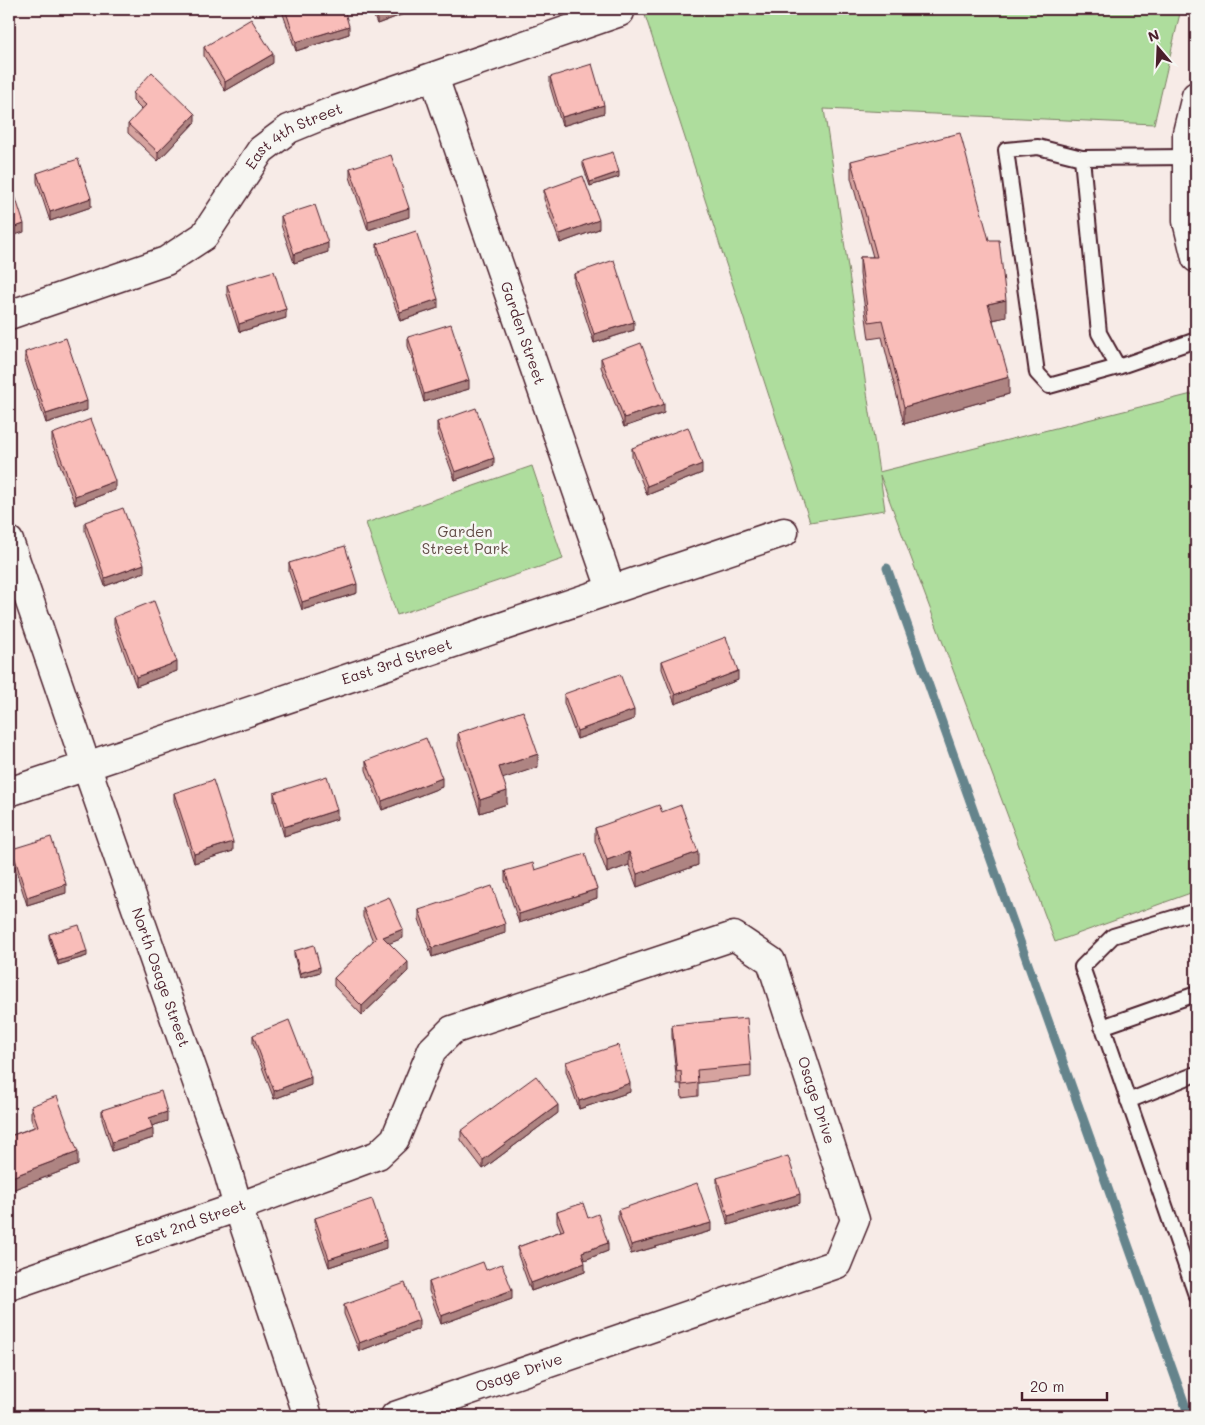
<svg xmlns="http://www.w3.org/2000/svg" width="1205" height="1425" font-family="Mali,sans-serif">
  <style>
    .green { fill: #aedd9d; stroke: #7c7e64 }
    .lines { fill: none; stroke-linecap: round; stroke-linejoin: round }
    .stream { stroke: #65848c; stroke-width: 9 }
    .lane-casing { stroke: #4a1f2b; stroke-width: 18 }
    .street-casing { stroke: #4a1f2b; stroke-width: 31 }
    .lane { stroke: #f6f6f2; stroke-width: 14 }
    .street { stroke: #f6f6f2; stroke-width: 28 }
    .wall { fill: #d6a39f; stroke: #4a1f2b }
    .shaded-wall { fill: #ae8482; stroke: #4a1f2b }
    .building { fill: #f9bdb9; stroke: #4a1f2b }
    .labels { text-anchor: middle; stroke-width: 5; stroke-linejoin: round; paint-order: stroke }
    .street-label { font-size: 15px; fill: #4a1f2b; stroke: #f6f6f2 }
    .park-label { font-size: 15px; fill: #634e48; stroke: #f6f6f2 }
  </style>
  <rect width="100%" height="100%" fill="#f7ebe7"/>
  <filter id="ink" filterUnits="userSpaceOnUse"><feTurbulence type="fractalNoise" baseFrequency=".02" numOctaves="2"/><feDisplacementMap in="SourceGraphic" scale="10" xChannelSelector="R" yChannelSelector="G"/><feConvolveMatrix kernelMatrix="1 2 1 2 8 2 1 2 1" color-interpolation-filters="sRGB"/></filter>
  <g filter="url(#ink)">
    <path class="green" d="M643,9H1181L1154,124L824,109L879,472L1196,393V891L1055,942L880,475L885,510L810,522Z
      M532,466L563,559L397,615L366,523Z"/>
    <g class="lines">
      <path class="stream" d="M887,568L1189,1416"/>
      <defs>
        <path id="lane" d="M1187,157L1082,158L1099,333L1118,367L1196,340
          M1082,158L1038,147L1006,150L1037,373L1049,386L1118,367
          M1196,911L1113,936L1082,967L1196,1295
          M1102,1027L1196,994
          M1128,1101L1196,1074"/>
        <g id="street">
          <path id="s1" d="M434,77L611,589"/>
          <path d="M1196,96L1187,133V221L1196,258"/>
          <path id="s2" d="M9,315L166,261L204,236L261,150L289,129L328,113L620,12"/>
          <path id="s3" d="M9,541L93,785L226,1165L238,1207L308,1416"/>
          <path id="s4" d="M9,792L784,532"/>
          <path id="s5" d="M9,1286L238,1207L378,1155L395,1139L432,1050L452,1030L734,936L771,961L855,1220L837,1264L395,1416"/>
        </g>
      </defs>
      <use href="#lane" class="lane-casing"/>
      <use href="#street" class="street-casing"/>
      <use href="#lane" class="lane"/>
      <use href="#street" class="street"/>
    </g>
    <path class="wall" d="M283,9H344L349,34L296,51L283,14Z
      M371,9H417L377,24Z
      M204,47L273,63L225,91L204,56Z
      M550,77L604,113L562,126L550,86Z
      M133,93L195,122L158,161L128,133V124L142,110L133,101Z
      M583,161L619,177L590,186L583,166Z
      M851,161L1006,317L993,320L1009,394L904,424L882,337L869,339L860,274V257H873L851,178Z
      M350,168L409,217L368,230L350,177Z
      M37,173L91,207L50,221L37,182Z
      M544,190L599,229L560,243L544,199Z
      M281,216L328,252L294,263L281,225Z
      M377,244L438,308L400,321L377,252Z
      M574,274L634,330L594,343L574,282Z
      M227,285L286,318L239,332L227,294Z
      M408,337L469,389L424,402L413,365V361L408,346Z
      M25,352L87,410L46,423L25,360Z
      M601,358L664,413L624,427L601,367Z
      M437,422L494,466L455,480L437,431Z
      M52,434L115,490L75,505L52,443Z
      M632,448L702,473L647,495L632,457Z
      M85,522L144,572L105,586L85,531Z
      M289,563L357,593L302,610L289,572Z
      M114,617L177,671L136,686L114,625Z
      M662,661L738,680L675,704L662,669Z
      M564,694L634,719L577,739L564,703Z
      M458,733L538,767L502,778L507,804L480,813L458,746Z
      M366,761L442,787L382,810L366,770Z
      M174,793L233,851L194,863L174,801Z
      M274,793L337,819L284,836L274,802Z
      M662,812L698,865L637,887L629,865L607,873L595,841V828Z
      M12,849L66,893L27,905L12,858Z
      M505,871L597,898L519,923L505,880Z
      M363,908L403,938L389,943L408,971L362,1015L334,986V978L373,941L363,917Z
      M419,910L505,933L432,957L419,919Z
      M49,934L87,956L58,965L49,938Z
      M294,951L320,972L300,978L294,955Z
      M672,1025L751,1065V1077L698,1083V1096L682,1098L681,1084H677L672,1037Z
      M253,1035L311,1085L274,1099L253,1043Z
      M566,1062L630,1092L579,1109L566,1071Z
      M31,1106L78,1165L9,1191V1134L10,1136L34,1127L31,1119Z
      M102,1110L167,1121L152,1126L153,1138L112,1151L102,1119Z
      M558,1113L483,1169L461,1140V1131Z
      M717,1178L800,1203L728,1225L717,1187Z
      M618,1210L711,1231L631,1254L618,1219Z
      M557,1212L588,1218L608,1251L584,1260L585,1272L531,1291L518,1255V1247L561,1231L557,1221Z
      M315,1218L386,1248L329,1267L315,1227Z
      M486,1270L512,1299L441,1324L429,1291V1282Z
      M344,1305L419,1329L359,1351L344,1314Z"/>
    <path class="shaded-wall" d="M394,9H417L377,24V15Z
      M349,26V34L296,51V42Z
      M273,54V63L225,91V82Z
      M604,105V113L562,126V117Z
      M195,114V122L158,161V152Z
      M619,172V177L590,186V182Z
      M91,198V207L50,221V212Z
      M409,208V217L368,230V221Z
      M599,220V229L560,243V234Z
      M24,224V232L9,237V229Z
      M328,243V252L294,263V254Z
      M438,299V308L400,321V312Z
      M1006,300V317L988,321V304Z
      M286,309V318L239,332V324Z
      M634,322V330L594,343V334Z
      M1009,377V394L904,424V407Z
      M469,380V389L424,402V394Z
      M87,401V410L46,423V414Z
      M664,404V413L624,427V418Z
      M494,458V466L455,480V472Z
      M702,464V473L647,495V486Z
      M115,481V490L75,505V496Z
      M144,564V572L105,586V578Z
      M357,584V593L302,610V602Z
      M177,662V671L136,686V677Z
      M738,671V680L675,704V695Z
      M634,710V719L577,739V731Z
      M538,754V767L499,780V767Z
      M442,778V787L382,810V801Z
      M507,791V804L480,813V800Z
      M337,810V819L284,836V827Z
      M233,842V851L194,863V854Z
      M629,852V865L607,873V860Z
      M698,852V865L637,887V874Z
      M66,884V893L27,905V897Z
      M597,889V898L519,923V914Z
      M505,924V933L432,957V948Z
      M403,929V938L383,946V937Z
      M87,952V956L58,965V961Z
      M408,962V971L362,1015V1006Z
      M320,967V972L300,978V973Z
      M311,1077V1085L274,1099V1091Z
      M630,1083V1092L579,1109V1101Z
      M558,1105V1113L483,1169V1160Z
      M167,1112V1121L149,1127V1118Z
      M153,1129V1138L112,1151V1142Z
      M78,1152V1165L9,1191V1178Z
      M800,1194V1203L728,1225V1216Z
      M711,1223V1231L631,1254V1245Z
      M386,1240V1248L329,1267V1259Z
      M608,1243V1251L582,1261V1252Z
      M585,1263V1272L531,1291V1283Z
      M512,1290V1299L441,1324V1316Z
      M419,1320V1329L359,1351V1343Z"/>
    <path class="building" d="M285,9H344L349,26L296,42Z
      M375,9H394L377,15Z
      M251,19L273,54L225,82L204,47Z
      M592,64L604,105L562,117L550,77Z
      M152,72L195,114L158,152L128,124L146,105L133,93Z
      M960,133L989,240H999L1006,300L988,304L1009,377L904,407L882,320L869,322L860,257H877L851,161Z
      M613,152L619,172L590,182L583,161Z
      M391,155L409,208L368,221L350,168Z
      M78,159L91,198L50,212L37,173Z
      M583,176L599,220L560,234L544,190Z
      M9,177L24,224L9,229Z
      M315,205L328,243L294,254L281,216Z
      M416,231L438,299L400,312L377,244Z
      M614,260L634,322L594,334L574,274Z
      M274,271L286,309L239,324L227,285Z
      M451,324L469,380L424,394L413,356H414L408,337Z
      M66,338L87,401L46,414L25,352Z
      M641,343L664,404L624,418L601,358Z
      M476,408L494,458L455,472L437,422Z
      M91,419L115,481L75,496L52,434Z
      M688,427L702,464L647,486L632,448Z
      M123,508L144,564L105,578L85,522Z
      M345,546L357,584L302,602L289,563Z
      M154,601L177,662L136,677L114,617Z
      M726,637L738,671L675,695L662,661Z
      M620,674L634,710L577,731L564,694Z
      M523,711L538,754L499,767L507,791L480,800L458,733Z
      M426,738L442,778L382,801L366,761Z
      M327,776L337,810L284,827L274,793Z
      M213,780L233,842L194,854L174,793Z
      M659,805L662,812L681,805L698,852L637,874L629,852L607,860L595,828Z
      M51,837L66,884L27,897L12,849Z
      M585,854L597,889L519,914L505,871L533,863L535,870Z
      M492,886L505,924L432,948L419,910Z
      M389,897L403,929L383,937L408,962L362,1006L334,978L376,938L363,908Z
      M79,925L87,952L58,961L49,934Z
      M314,945L320,967L300,973L294,951Z
      M747,1018L751,1065L697,1070L698,1083L682,1085L681,1071L677,1072L672,1025Z
      M289,1020L311,1077L274,1091L253,1035Z
      M618,1045L630,1083L579,1101L566,1062Z
      M536,1076L558,1105L483,1160L461,1131Z
      M161,1091L167,1112L149,1118L153,1129L112,1142L102,1110Z
      M57,1096L78,1152L9,1178V1134L10,1136L38,1126L31,1106Z
      M788,1156L800,1194L728,1216L717,1178Z
      M697,1183L711,1223L631,1245L618,1210Z
      M372,1199L386,1240L329,1259L315,1218Z
      M583,1203L588,1218L598,1214L608,1243L582,1252L585,1263L531,1283L518,1247L564,1230L557,1212Z
      M483,1262L486,1270L502,1264L512,1290L441,1316L429,1282Z
      M405,1283L419,1320L359,1343L344,1305Z"/>
  </g>
  <g class="labels">
    <g class="street-label">
      <text dy="5" stroke="none"><textPath href="#s2" startOffset="350">East 4th Street</textPath></text>
      <text dy="5" stroke="none"><textPath href="#s1" startOffset="271">Garden Street</textPath></text>
      <text dy="5" stroke="none"><textPath href="#s4" startOffset="409">East 3rd Street</textPath></text>
      <text dy="5" stroke="none"><textPath href="#s3" startOffset="462">North Osage Street</textPath></text>
      <text dy="5" stroke="none"><textPath href="#s5" startOffset="1028">Osage Drive</textPath></text>
      <text dy="5" stroke="none"><textPath href="#s5" startOffset="192">East 2nd Street</textPath></text>
      <text transform="translate(519 1373) rotate(-19)" y="5">Osage Drive</text>
    </g>
    <g class="park-label">
      <text x="465" y="537">Garden<tspan x="465" dy="17">Street Park</tspan></text>
    </g>
  </g>
  <rect width="1205" height="1425" fill="none" stroke="#f6f6f2" stroke-width="30"/>
  <rect x="15" y="15" width="1175" height="1395" fill="none" stroke="#4a1f2b" stroke-width="2" filter="url(#ink)"/>
  <g transform="translate(1158 48) rotate(341)" stroke="#f6f6f2" stroke-width="4" paint-order="stroke">
  <path d="M0-4L9 19L0 12L-9 19Z" fill="#4a1f2b"/>
  <text y="-8" font-size="14" font-weight="bold" text-anchor="middle" fill="#4a1f2b">N</text>
  </g>
  <path d="M1022 1392v8h85v-8" fill="none" stroke="#4a1f2b" stroke-width="2.5"/>
  <text x="1030" y="1392" font-size="15" fill="#4a1f2b" stroke="#f6f6f2" stroke-width="4" paint-order="stroke">20 m</text>
</svg>
